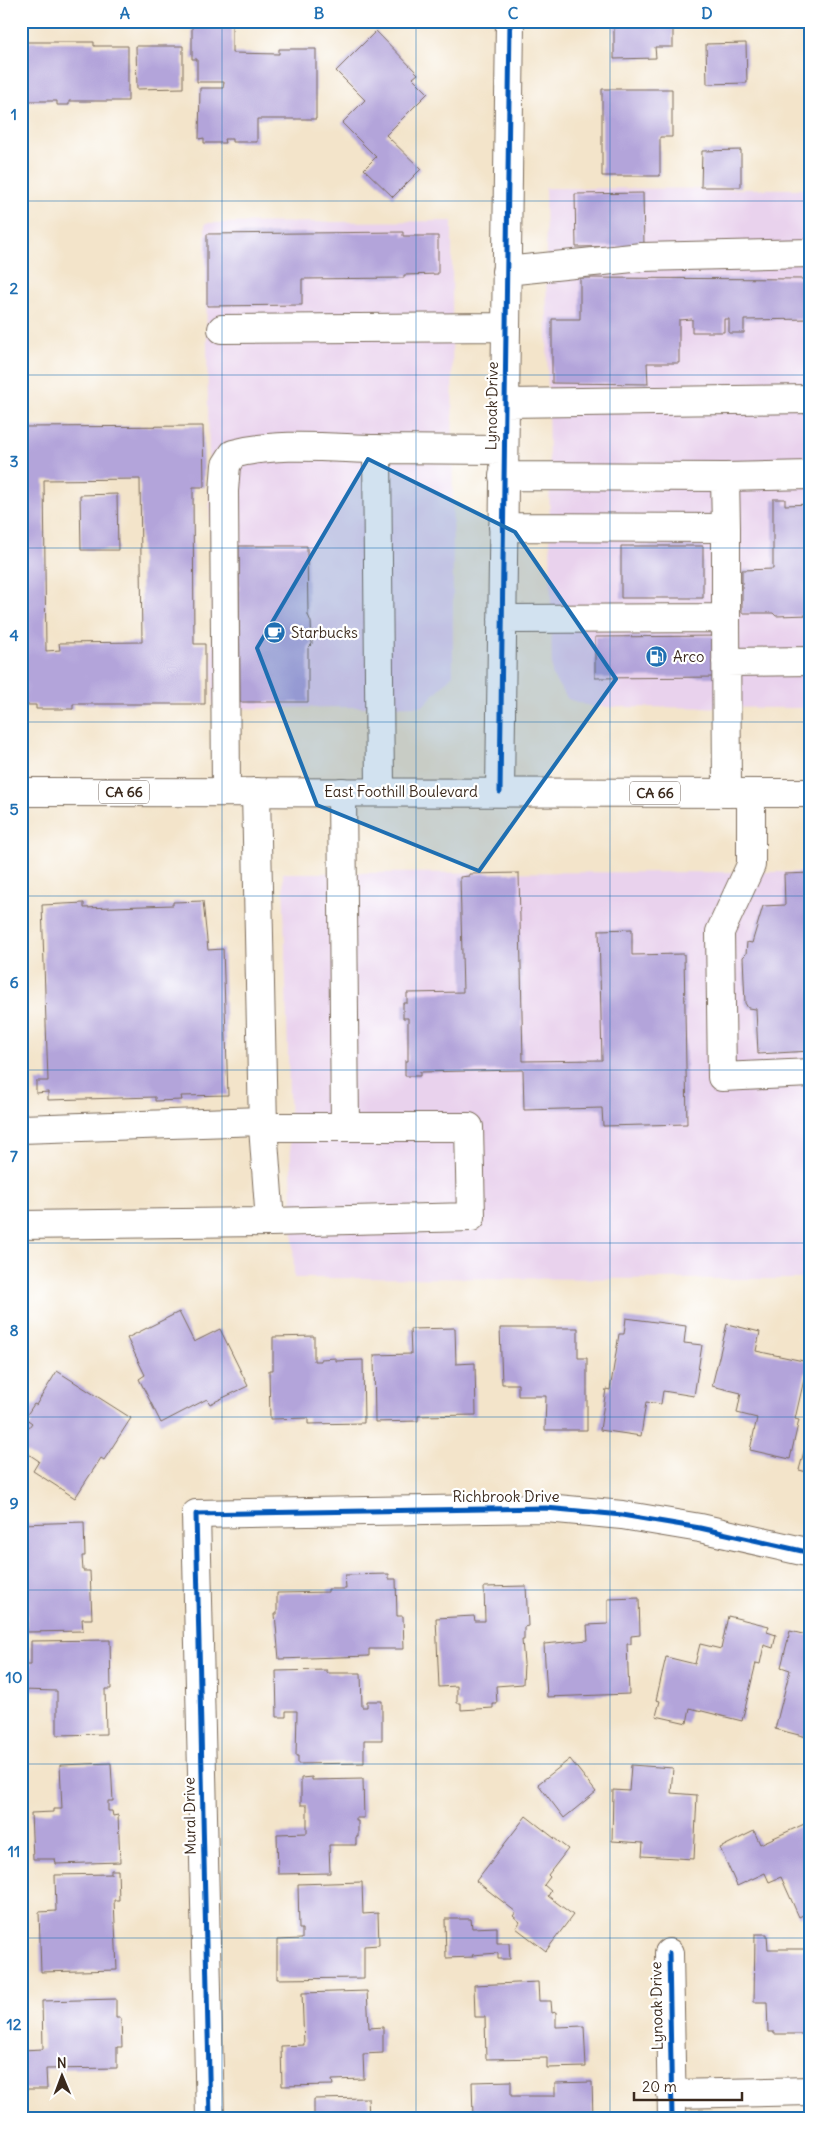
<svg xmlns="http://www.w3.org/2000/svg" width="832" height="2139" font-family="Delius,sans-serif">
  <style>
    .built { fill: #e9d2ed }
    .building { fill: #b3a4da; fill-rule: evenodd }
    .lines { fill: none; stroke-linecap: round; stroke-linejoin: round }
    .minor-casing { stroke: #7b6b5a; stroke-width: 30 }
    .major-casing { stroke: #7b6b5a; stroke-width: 30 }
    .minor { stroke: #fff; stroke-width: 28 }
    .major { stroke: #fff; stroke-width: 28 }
    .cycleway-casing { stroke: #fff; stroke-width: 8 }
    .cycleway { stroke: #0057b8; stroke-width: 5 }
    .marked { fill: #1f6fb2; fill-opacity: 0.2; stroke: #1f6fb2; stroke-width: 4; stroke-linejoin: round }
    .grid { fill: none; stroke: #1f6fb2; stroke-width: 1; stroke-opacity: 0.55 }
    .labels { text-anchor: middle; stroke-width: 4.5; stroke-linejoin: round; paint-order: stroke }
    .shield { fill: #fff; stroke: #766a62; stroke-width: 1 }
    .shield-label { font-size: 14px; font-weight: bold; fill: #3b2a1e }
    .street-label { font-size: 15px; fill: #3b2a1e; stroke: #fff }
    .poi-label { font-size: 15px; fill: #3b2a1e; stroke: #fff; text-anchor: start }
    .neatline { fill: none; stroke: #1f6fb2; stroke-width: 2 }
    .grid-label { font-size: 16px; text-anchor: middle; font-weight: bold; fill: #1f6fb2 }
  </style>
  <rect width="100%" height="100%" fill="#fff"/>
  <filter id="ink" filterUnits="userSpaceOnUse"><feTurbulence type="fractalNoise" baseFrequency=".02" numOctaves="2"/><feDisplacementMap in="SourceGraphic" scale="10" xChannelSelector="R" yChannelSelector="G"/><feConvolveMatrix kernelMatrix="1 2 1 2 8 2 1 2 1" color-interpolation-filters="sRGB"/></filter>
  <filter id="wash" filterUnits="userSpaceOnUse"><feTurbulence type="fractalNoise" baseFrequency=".0096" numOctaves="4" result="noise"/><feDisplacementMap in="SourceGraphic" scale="20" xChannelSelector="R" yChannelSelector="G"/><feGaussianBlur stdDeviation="1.12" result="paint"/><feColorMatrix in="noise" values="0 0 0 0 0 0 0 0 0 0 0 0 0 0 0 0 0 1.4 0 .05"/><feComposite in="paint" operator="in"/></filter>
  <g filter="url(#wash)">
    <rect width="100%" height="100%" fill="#f3e4ca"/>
    <path class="built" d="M545,188L811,189V708L593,707L568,699L552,676Z
      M452,221L453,675L423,706L213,709L205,223Z
      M811,872V1279L294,1278L283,873Z"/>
    <g id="blocks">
      <path class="building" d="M614,21H673V47H655L656,58L614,59Z
        M192,23H232V53L279,54V49H316V119H257V142H232V139H224L225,143H204V138L199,139L200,88H223L224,82H197V59H192Z
        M376,31L418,74L413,78L428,93L386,135L421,169L393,197L364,169L376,157L342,123L365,100L336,71Z
        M21,42H94V46H128V101H69V105H57V101H21Z
        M746,43L747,83L707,84L706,44Z
        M136,46H183V88L137,89Z
        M602,89H672V137H660V176H602Z
        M741,150V187H701L702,151Z
        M643,193L644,246L576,247L575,194Z
        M403,232V236H438V274L404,275V278L302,279V305L207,306V234Z
        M580,278L811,279V319L744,320V333H729V319H724V332H692V319L679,320V363H647L648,384L552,383V319H580Z
        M203,426L204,487H193L194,644H205V704H73V709H36V705H21V427ZM140,479L142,642L59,643L60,650L46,651L44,480Z
        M117,494L118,550H81L80,495Z
        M773,499H785V505L811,504V615L776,616L773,613H742V570L773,569Z
        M239,546H307L308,615L311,622L312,644L308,648V702H240Z
        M621,546H703V598H621Z
        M720,636V677L595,678V637Z
        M519,873L523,1061L602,1060L599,930L632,929V955L684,954L687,1124L603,1126L602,1108L524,1110L523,1070L420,1072V1076H405V1061H408V1018H403V1003H407V993L463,992L460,877L469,876V874Z
        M811,873V1051L758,1054L756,1009L748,1008L745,1003L743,957L746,954L747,942L752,943L763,906L785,905L784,874Z
        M203,901L208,950L223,949L228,1095L181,1096L182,1100L155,1101V1097L48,1100V1092L36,1093V1081H48L42,905L84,903V908L173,905V902Z
        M179,1312L194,1342L220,1329L248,1386L210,1404L207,1399L161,1423L139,1379L145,1375L127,1338Z
        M626,1318L686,1326L684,1343L702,1345L694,1396L663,1391L661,1404L646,1402L641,1436L600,1430L606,1389L610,1390L619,1334H624Z
        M727,1324L760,1332L756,1351L808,1362L795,1419L799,1420L790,1459L750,1450L757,1418L737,1413L741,1393L712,1386Z
        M455,1328L456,1364L475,1363L476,1415L418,1416V1421L375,1422L374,1355L411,1354L410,1329Z
        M500,1328H578V1358H587V1430H545L546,1396H518V1384H502Z
        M314,1336V1361H321V1359L336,1358V1361L363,1360L364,1423L308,1424V1418L270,1419L269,1370H273V1337Z
        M57,1371L131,1418L104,1460L101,1458L75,1498L33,1471L39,1461L21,1449V1438L32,1423L25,1418L34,1404L36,1405Z
        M810,1429H811V1473L799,1470Z
        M84,1522L85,1556H82L83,1571H90L92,1619H82L83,1631L27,1632L26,1584H21V1524Z
        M389,1574V1579H396L397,1616H403L404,1649H369V1656L279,1659L275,1614H277V1593L328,1592V1589H346L345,1575Z
        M526,1586L528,1626L524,1627V1640H522L524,1663L523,1684L496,1686L497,1704H493V1708L461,1710V1703H457V1686L439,1687L436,1618L474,1616L475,1621H485L484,1587Z
        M639,1598L640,1635L631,1636V1644H627L629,1694L547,1697L544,1644L588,1640L587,1625L608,1624V1599Z
        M728,1616L769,1626L767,1632L776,1635L773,1648L764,1645L760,1664L756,1663L742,1721L690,1708L687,1723L656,1716L660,1701L656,1700L666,1657L695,1664L700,1644L721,1649Z
        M790,1631L811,1636V1738L775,1729L790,1670L781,1667Z
        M110,1640L111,1689H105L106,1734L57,1735V1691L21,1690V1665H31V1641Z
        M327,1670V1673H361L362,1707H367V1701H382V1740H364V1763L298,1764V1756H296L297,1711H286V1717H277L276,1671Z
        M570,1759L596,1792L564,1818L538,1784Z
        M111,1763L113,1801H108V1811H112L113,1816L118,1815L120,1862L56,1864L55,1859H33L31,1813L53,1812V1809H62L60,1765Z
        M631,1765L673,1768L671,1793L697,1795L694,1859L642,1856L643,1843L612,1841L613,1790L629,1791Z
        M312,1777V1780L363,1779L364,1818H356V1821H358V1837H356V1845H329L330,1873L278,1874L277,1834L307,1833V1805H301V1778Z
        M526,1816L568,1849L548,1875L550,1877L544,1885L551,1891L548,1896L573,1915L546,1951L516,1928L520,1922L513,1916L516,1912L476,1881Z
        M811,1821V1911L799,1917L781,1877L769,1882L765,1873L737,1886L720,1848L754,1831L760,1844Z
        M111,1870H118L119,1900H114L117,1970L41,1972L39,1912L56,1911L55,1875L111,1874Z
        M362,1882L363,1914L378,1913L379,1945L364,1946V1978L277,1979V1940L302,1939V1929H299L298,1884Z
        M445,1919H471L472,1928L497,1927V1943H509L510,1959H498V1953L472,1955L473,1957L446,1958Z
        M755,1934H767L768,1949H811V2034H774V2032H768L767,2002H754Z
        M538,1982L539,2001H551L552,2013L556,2012V2027L584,2026L586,2067L547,2068V2058L486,2059L485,2017H475L474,1985Z
        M367,1991L369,2028L383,2027V2053L363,2054L364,2079L332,2080L333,2085L282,2086L281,2046L304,2045L302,1993Z
        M116,1999V2018H121L122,2047H117V2068L46,2069L47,2089H21V2050L43,2049L42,2001Z
        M511,2081V2096H555V2083L592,2082L593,2118H473L472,2082Z
        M368,2098L369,2118H314V2099Z"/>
    </g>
  </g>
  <g filter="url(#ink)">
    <use href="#blocks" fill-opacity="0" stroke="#7b6b5a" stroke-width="1"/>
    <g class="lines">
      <defs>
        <path id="minor" d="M506,271L642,257L811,253
          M222,329L505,327
          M505,403L811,399
          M503,476L725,477L811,475
          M725,477L726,528
          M503,527L726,528V618
          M502,619L726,618L727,793
          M726,662L811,661
          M226,792L224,491L226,465L233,454C279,442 330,448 377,449
          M342,792L345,1126
          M380,792L377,449L503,450
          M500,792L510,21
          M751,793V865L720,932L722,1077L811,1073
          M263,1127H469L471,1217L270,1222
          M21,1129L263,1121
          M21,1225L270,1222L263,1127L256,792
          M669,1953L672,2118
          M671,2094L811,2091
          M210,2118L196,1514L546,1508L622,1515L700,1528L811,1553"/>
        <path id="major" d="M21,792L811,793"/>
      </defs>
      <use href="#minor" class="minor-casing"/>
      <use href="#major" class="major-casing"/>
      <use href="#minor" class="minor"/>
      <use href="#major" class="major"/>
      <defs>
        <path id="cycleway" d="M500,792L510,21
          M669,1953L672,2118
          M210,2118L196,1514L546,1508L622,1515L700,1528L811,1553"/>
      </defs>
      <use href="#cycleway" class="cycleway-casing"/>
      <use href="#cycleway" class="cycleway"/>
    </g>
  </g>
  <path class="marked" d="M368,459L515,532L616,679L479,871L317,805L257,648Z"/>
  <path class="grid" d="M222,21V2118M416,21V2118M610,21V2118M21,201H811M21,375H811M21,548H811M21,722H811M21,896H811M21,1070H811M21,1243H811M21,1417H811M21,1590H811M21,1764H811M21,1938H811"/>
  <defs>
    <symbol id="cafe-disc" viewBox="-11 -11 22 22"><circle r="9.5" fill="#1f6fb2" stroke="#fff"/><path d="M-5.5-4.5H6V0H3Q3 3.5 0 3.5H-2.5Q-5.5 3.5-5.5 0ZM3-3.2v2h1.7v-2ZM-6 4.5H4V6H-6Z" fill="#fff"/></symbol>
    <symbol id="fuel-disc" viewBox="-11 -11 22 22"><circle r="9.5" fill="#1f6fb2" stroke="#fff"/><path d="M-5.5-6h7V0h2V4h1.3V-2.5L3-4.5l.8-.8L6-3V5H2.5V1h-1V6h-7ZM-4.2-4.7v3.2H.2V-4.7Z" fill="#fff"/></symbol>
  </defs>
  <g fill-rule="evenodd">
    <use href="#cafe-disc" x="262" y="620" width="25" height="25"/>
    <use href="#fuel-disc" x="644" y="644" width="25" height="25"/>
  </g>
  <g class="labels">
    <g class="shield">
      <rect x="99" y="780.5" width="50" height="23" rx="4"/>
      <rect x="630" y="781.5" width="50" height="23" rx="4"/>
    </g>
    <g class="shield-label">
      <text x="124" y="797">CA 66</text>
      <text x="655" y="798">CA 66</text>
    </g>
    <g class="street-label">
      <text transform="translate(492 406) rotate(-89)" y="5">Lynoak Drive</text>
      <text x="401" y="797">East Foothill Boulevard</text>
      <text x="506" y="1502">Richbrook Drive</text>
      <text transform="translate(190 1816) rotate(-91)" y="5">Mural Drive</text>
      <text transform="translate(657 2006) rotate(-91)" y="5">Lynoak Drive</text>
    </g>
    <g class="poi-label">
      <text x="291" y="638">Starbucks</text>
      <text x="673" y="662">Arco</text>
    </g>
  </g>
  <rect width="832" height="2139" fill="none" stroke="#fff" stroke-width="55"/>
  <g transform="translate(62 2076) rotate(359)" stroke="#ffffff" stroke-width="4" paint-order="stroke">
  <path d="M0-4L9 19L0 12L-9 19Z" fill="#3b2a1e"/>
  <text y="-8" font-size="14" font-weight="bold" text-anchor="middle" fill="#3b2a1e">N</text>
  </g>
  <path d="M634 2092v8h108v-8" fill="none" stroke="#3b2a1e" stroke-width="2.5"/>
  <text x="642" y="2092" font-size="15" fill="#3b2a1e" stroke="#ffffff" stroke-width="4" paint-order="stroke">20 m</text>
  <rect x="28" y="28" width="776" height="2084" class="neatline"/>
  <g class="grid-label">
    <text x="125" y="19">A</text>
    <text x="319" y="19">B</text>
    <text x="513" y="19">C</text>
    <text x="707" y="19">D</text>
    <text x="14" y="120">1</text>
    <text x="14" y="294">2</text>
    <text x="14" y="467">3</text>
    <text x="14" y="641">4</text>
    <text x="14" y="815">5</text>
    <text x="14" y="988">6</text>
    <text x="14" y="1162">7</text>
    <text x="14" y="1336">8</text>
    <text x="14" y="1509">9</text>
    <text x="14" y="1683">10</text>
    <text x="14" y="1857">11</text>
    <text x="14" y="2030">12</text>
  </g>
</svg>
